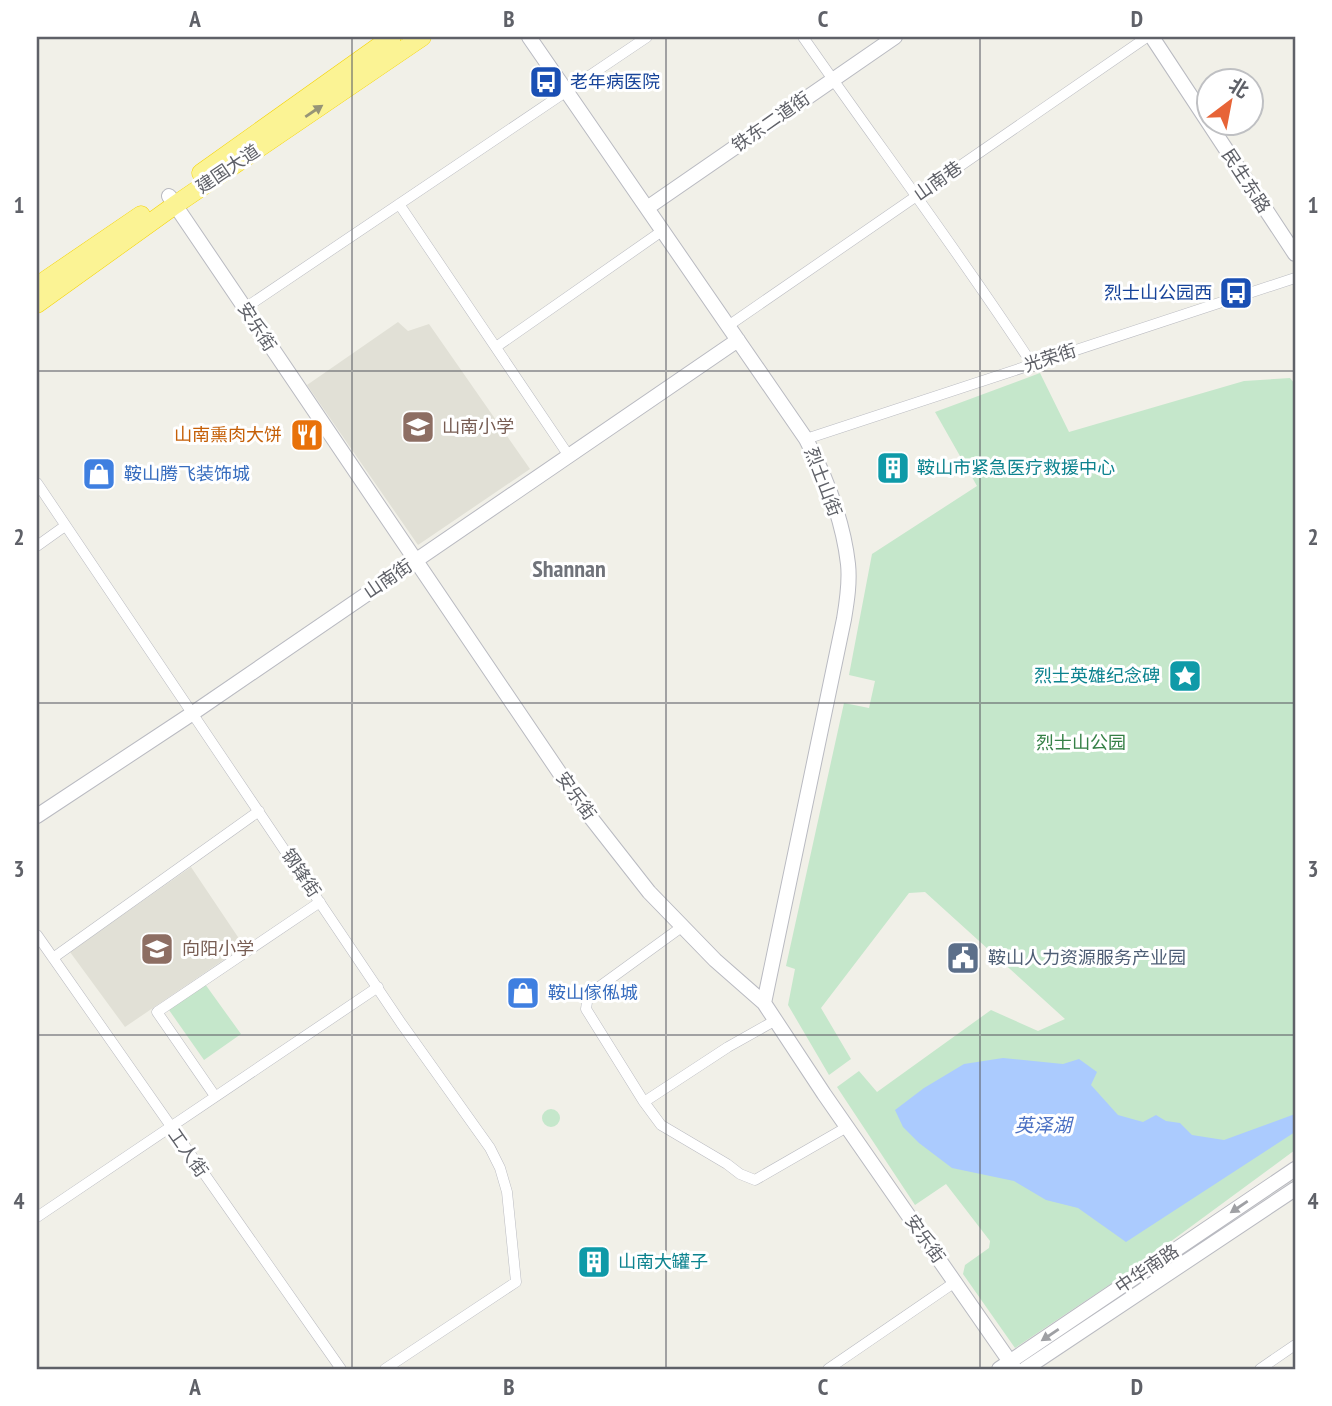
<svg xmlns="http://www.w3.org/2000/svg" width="1332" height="1406" font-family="'PT Sans Narrow','Noto Sans SC',sans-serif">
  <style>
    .education { fill: #e1e0d6 }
    .green { fill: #c5e7cb }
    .water { fill: #abcbfe }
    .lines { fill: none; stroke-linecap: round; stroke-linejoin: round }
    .street-casing { stroke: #babbc1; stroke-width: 11 }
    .secondary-casing { stroke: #b9bac1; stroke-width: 16 }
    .highway-casing { stroke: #f5d404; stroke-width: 19 }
    .street { stroke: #fff; stroke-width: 10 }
    .secondary { stroke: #fff; stroke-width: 14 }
    .highway { stroke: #fbf394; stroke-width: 18 }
    .oneway { fill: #969477 }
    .oneway2 { fill: #9fa0a4 }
    .grid { fill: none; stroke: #5f6168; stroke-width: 2; stroke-opacity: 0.55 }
    .labels { text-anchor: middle; stroke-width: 6; stroke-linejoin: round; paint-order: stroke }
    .transit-label { font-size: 18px; fill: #164399; stroke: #fff; text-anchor: start }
    .street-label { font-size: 18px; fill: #5f6168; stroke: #fff }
    .education-label { font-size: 18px; fill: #785e54; stroke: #fff; text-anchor: start }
    .food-label { font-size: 18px; fill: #c56008; stroke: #fff; text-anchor: end }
    .culture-label { font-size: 18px; fill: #0d838f; stroke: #fff; text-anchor: start }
    .shop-label { font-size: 18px; fill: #366cbe; stroke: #fff; text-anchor: start }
    .park-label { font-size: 18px; fill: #358046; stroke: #fff }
    .service-label { font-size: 18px; fill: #4e5e75; stroke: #fff; text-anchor: start }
    .water-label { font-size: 19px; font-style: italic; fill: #4b71c3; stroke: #fff }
    .district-label { font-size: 24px; font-weight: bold; fill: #70737a; stroke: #fff }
    .neatline { fill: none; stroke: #5f6168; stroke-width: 2.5 }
    .grid-label { font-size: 23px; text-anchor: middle; font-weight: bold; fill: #5f6168 }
  </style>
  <rect width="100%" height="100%" fill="#f1f0e8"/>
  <path class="education" d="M398,322L408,331L429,324L530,469L418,545L307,385Z
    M191,867L244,946L125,1027L70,952Z"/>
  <path class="green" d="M1040,373L1069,432L1244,381L1290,378L1295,384V1150L1136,1267L1015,1348L963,1274L965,1265L989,1248L990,1241L946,1184L915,1205L837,1087L859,1071L877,1092L991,1010L1038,1031L1065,1019L925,892L909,893L821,1008L851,1059L829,1075L788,1005L795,969L786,966L844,703L869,708L875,681L849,675L872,554L977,486L935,412Z
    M205,984L241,1034L204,1060L169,1010Z
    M542 1118a9 9 0 1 1 18 0a9 9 0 1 1-18 0Z"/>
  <path class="water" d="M1003,1058L1063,1064L1079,1059L1097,1072L1091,1085L1118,1115L1143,1122L1156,1115L1166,1121L1180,1123L1192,1135L1224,1140L1295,1114V1132L1126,1242L1078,1208L1046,1200L1014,1181L952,1168L919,1143L903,1127L895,1110L924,1088L964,1064Z"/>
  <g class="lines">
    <defs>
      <path id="street" d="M803,37C879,146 959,252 1032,364
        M399,204L569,456
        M245,308L647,37
        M728,326L1147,37
        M496,347L662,231
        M806,439L1295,278
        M37,483L401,1023L490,1148L500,1168L507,1192L516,1282L385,1369
        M37,546L65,526
        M683,926L588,995L586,1009L644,1102L661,1125L727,1164L740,1174L755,1180L847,1127
        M37,935L341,1369
        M53,958L259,811
        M215,1096L157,1012L320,902
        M644,1102L728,1047L776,1020
        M37,1217L378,987
        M828,1369L955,1282
        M1260,1369L1295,1345"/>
      <path id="secondary" d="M529,37L806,439C826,477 843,520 848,564C850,582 847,601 844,619L764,1003
        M1152,37L1295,254
        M169,196L584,809L649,892L715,960L764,1003L824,1094L1015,1369
        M647,208L895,37
        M37,816L193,713L738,340
        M999,1369L1295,1169
        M1025,1369L1295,1189"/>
      <path id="highway" d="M201,173L392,37
        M37,286L141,215
        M37,304L175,205L422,37"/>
    </defs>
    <use href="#street" class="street-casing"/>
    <use href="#secondary" class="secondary-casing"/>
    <use href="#highway" class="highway-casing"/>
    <use href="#street" class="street"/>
    <use href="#secondary" class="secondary"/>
    <use href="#highway" class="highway"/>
  </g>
  <defs><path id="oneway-solid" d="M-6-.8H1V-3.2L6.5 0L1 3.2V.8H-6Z" transform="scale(1.75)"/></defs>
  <use class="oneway" href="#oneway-solid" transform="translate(314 111) rotate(-34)"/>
  <g class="oneway2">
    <use href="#oneway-solid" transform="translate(1239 1207) rotate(146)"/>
    <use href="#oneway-solid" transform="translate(1050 1335) rotate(146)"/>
  </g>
  <path class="grid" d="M352,37V1369M666,37V1369M980,37V1369M37,371H1295M37,703H1295M37,1035H1295"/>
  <defs>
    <symbol id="bus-square" viewBox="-11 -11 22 22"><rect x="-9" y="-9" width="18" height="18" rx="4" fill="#1a4fb4" stroke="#fff"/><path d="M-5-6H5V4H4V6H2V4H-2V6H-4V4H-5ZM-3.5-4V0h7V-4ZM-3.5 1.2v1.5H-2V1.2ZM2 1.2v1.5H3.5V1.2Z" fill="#fff"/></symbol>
    <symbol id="school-square" viewBox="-11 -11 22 22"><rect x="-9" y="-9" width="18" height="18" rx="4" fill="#8d6e63" stroke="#fff"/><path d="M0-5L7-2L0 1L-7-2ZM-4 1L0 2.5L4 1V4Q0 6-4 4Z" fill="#fff"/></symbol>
    <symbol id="restaurant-square" viewBox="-11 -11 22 22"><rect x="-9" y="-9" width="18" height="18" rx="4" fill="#e8710a" stroke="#fff"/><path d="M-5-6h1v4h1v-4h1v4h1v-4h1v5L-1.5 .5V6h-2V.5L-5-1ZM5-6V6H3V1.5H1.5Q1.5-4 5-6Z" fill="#fff"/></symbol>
    <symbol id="building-square" viewBox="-11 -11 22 22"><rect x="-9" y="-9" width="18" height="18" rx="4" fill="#0f9aa8" stroke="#fff"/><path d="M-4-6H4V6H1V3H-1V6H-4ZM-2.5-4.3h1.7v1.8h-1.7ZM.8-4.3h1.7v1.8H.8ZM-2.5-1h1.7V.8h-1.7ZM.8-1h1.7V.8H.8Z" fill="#fff"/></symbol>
    <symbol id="shop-square" viewBox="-11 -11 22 22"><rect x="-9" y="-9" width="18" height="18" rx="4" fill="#3f7fe0" stroke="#fff"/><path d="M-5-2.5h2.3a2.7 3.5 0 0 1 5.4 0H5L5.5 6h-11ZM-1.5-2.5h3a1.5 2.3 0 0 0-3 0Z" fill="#fff"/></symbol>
    <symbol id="sight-square" viewBox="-11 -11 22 22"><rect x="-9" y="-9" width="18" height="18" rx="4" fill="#0f9aa8" stroke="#fff"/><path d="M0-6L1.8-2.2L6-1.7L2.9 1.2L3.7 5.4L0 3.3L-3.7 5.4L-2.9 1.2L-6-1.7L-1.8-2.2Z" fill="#fff"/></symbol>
    <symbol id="civic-square" viewBox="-11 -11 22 22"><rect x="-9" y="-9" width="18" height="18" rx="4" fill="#5c6f8a" stroke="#fff"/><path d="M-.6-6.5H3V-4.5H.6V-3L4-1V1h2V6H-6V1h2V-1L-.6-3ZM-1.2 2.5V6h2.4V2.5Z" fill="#fff"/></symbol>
  </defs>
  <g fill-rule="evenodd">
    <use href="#bus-square" x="527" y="63" width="38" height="38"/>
    <use href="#bus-square" x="1217" y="274" width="38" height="38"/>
    <use href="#school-square" x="399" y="408" width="38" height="38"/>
    <use href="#restaurant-square" x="288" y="416" width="38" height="38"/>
    <use href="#building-square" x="874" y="449" width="38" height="38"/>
    <use href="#shop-square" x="80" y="455" width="38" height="38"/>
    <use href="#sight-square" x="1166" y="657" width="38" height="38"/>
    <use href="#school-square" x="138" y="930" width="38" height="38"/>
    <use href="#civic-square" x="944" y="939" width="38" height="38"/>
    <use href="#shop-square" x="504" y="974" width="38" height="38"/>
    <use href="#building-square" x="575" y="1243" width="38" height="38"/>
  </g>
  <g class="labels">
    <g class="transit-label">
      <text x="570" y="88">老年病医院</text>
      <text x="1212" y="299" text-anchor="end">烈士山公园西</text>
    </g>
    <g class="street-label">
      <text transform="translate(771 122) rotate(-35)" y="6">铁东二道街</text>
      <text transform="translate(228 169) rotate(-34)" y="6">建国大道</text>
      <text transform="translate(938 181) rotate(-35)" y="6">山南巷</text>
      <text transform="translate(1246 181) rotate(57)" y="6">民生东路</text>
      <text transform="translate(257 327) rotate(57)" y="6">安乐街</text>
      <text transform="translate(1050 358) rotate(-18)" y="6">光荣街</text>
      <text transform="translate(823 482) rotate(69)" y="6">烈士山街</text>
      <text transform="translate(388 579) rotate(-34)" y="6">山南街</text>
      <text transform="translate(576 796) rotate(55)" y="6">安乐街</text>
      <text transform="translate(301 873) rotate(56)" y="6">钢锋街</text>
      <text transform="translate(188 1153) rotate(55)" y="6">工人街</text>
      <text transform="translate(925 1239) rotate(55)" y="6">安乐街</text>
      <text transform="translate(1147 1269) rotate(-34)" y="6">中华南路</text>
    </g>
    <g class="education-label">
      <text x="442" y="433">山南小学</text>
      <text x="182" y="955">向阳小学</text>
    </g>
    <g class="food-label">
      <text x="282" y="441">山南熏肉大饼</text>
    </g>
    <g class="culture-label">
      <text x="917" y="474">鞍山市紧急医疗救援中心</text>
      <text x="1160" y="682" text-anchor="end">烈士英雄纪念碑</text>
      <text x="618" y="1268">山南大罐子</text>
    </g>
    <g class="shop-label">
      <text x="124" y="480">鞍山腾飞装饰城</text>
      <text x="548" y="999">鞍山傢俬城</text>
    </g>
    <g class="park-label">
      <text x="1081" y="749">烈士山公园</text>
    </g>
    <g class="service-label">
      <text x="988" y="964">鞍山人力资源服务产业园</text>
    </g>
    <g class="water-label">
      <text x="1043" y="1132">英泽湖</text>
    </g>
    <g class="district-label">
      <text x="569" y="577">Shannan</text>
    </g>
  </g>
  <rect width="1332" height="1406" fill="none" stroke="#ffffff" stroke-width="77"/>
  <g transform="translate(1230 102) rotate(32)"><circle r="33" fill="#ffffff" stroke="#bfc0c3" stroke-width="2"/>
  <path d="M0-5L12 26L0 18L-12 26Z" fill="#e76437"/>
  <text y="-10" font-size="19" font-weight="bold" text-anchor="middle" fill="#5f6168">北</text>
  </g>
  <rect x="38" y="38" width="1256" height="1330" class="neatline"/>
  <g class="grid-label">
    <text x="195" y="27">A</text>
    <text x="509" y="27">B</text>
    <text x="823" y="27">C</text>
    <text x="1137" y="27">D</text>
    <text x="19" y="213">1</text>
    <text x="1313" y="213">1</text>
    <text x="19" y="545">2</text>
    <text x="1313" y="545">2</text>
    <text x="19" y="877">3</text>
    <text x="1313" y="877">3</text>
    <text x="19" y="1209">4</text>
    <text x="1313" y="1209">4</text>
    <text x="195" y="1395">A</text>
    <text x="509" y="1395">B</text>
    <text x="823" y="1395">C</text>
    <text x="1137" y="1395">D</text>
  </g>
</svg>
